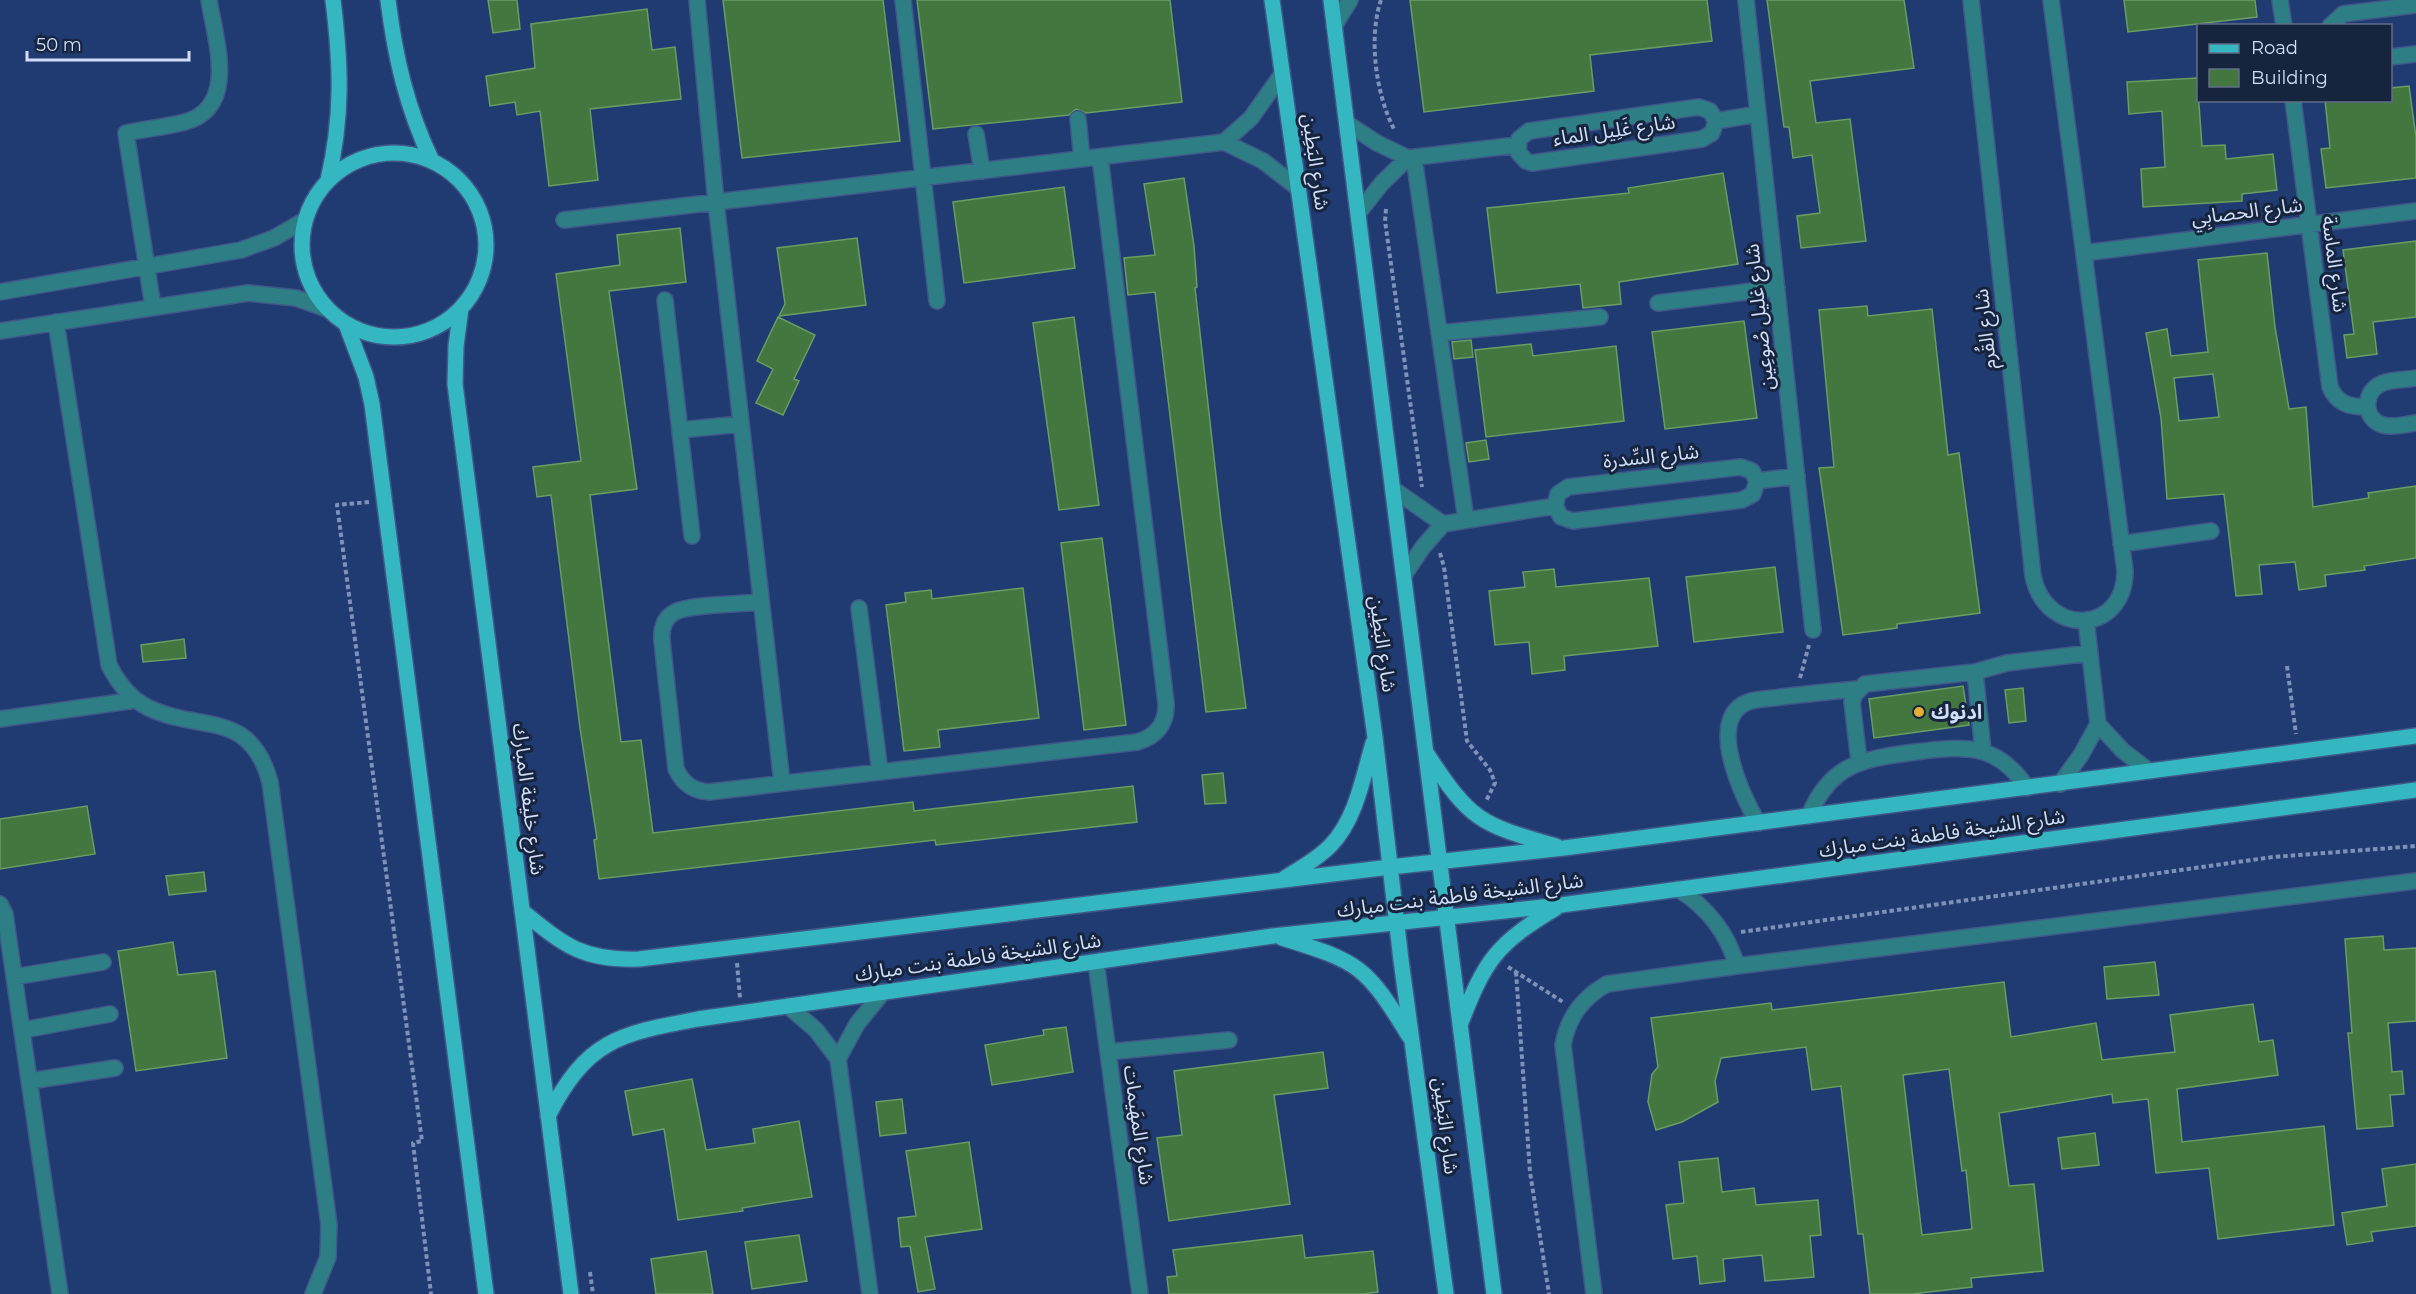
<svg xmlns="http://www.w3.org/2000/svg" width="2416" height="1294" font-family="Montserrat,'Noto Sans Arabic',sans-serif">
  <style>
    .building { fill: #447640; stroke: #699d64; stroke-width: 1.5; fill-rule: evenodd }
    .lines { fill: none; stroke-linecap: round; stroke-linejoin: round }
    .minor-casing { stroke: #405889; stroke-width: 18 }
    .major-casing { stroke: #405889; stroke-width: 18 }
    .path { stroke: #7d91b9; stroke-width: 4; stroke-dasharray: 4.5 3; stroke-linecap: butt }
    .minor { stroke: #2e7f85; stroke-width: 15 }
    .major { stroke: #35b7c1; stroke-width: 15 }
    .poi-dot { fill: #e4ad35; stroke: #17243d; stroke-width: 2 }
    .labels { text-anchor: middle; stroke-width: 6; stroke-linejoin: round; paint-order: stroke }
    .street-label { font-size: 20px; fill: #d0def9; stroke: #17243d }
    .poi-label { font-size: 20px; font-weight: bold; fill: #d0def9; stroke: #17243d; text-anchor: start }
  </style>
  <rect width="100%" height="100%" fill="#203b71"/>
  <path class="building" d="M488,0H517L520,29L493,33Z
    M723,0H883L900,141L742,158Z
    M917,0H1170L1182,102L1086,113L1076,109L1069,115L933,129Z
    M1410,0H1707L1712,41L1590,55L1594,91L1424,112Z
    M1767,0H1904L1914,68L1810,81L1816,123L1850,119L1866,241L1801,248L1797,216L1820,213L1812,155L1793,158L1789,127H1784Z
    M2124,0H2255L2257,17L2128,32Z
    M647,9L652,50L675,47L681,99L590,109L598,180L549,186L540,111L517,115L515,102L490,106L486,76L535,68L531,24Z
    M2197,78L2202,146L2225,145L2226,159L2273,154L2277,190L2242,194V201L2143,207L2141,169L2165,167L2162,111L2129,114L2127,82Z
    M2409,86L2416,137V178L2326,188L2321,149L2330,148L2325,100H2391V88Z
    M1723,173L1738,264L1619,282L1621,304L1583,308L1580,284L1497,293L1487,208L1629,193L1628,188Z
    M1184,178L1194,246L1197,287L1195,288L1221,520L1246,708L1206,712L1155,292L1128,295L1124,258L1155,255L1144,184Z
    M1064,187L1075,268L964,283L953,202Z
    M680,228L686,282L609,291L637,489L590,495L621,742L641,740L653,833L913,802L914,811L1133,786L1137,822L936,845L935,840L599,879L594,840L597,839L580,728L551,495L537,497L533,467L581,461L556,274L620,265L617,235Z
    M857,238L866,305L779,316L785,304L777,248Z
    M2416,241V317L2373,322L2377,354L2347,358L2344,335L2354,334L2343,250Z
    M2267,253L2275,327L2289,409L2306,407L2313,507L2369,498L2368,493L2416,486V558L2364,566L2365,570L2325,575L2326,586L2299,590L2295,562L2259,565L2262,594L2236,596L2224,494L2167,499L2161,418L2146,333L2167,329L2171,356L2208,352L2198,260ZM2213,374L2219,417L2179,421L2174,378Z
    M1867,306L1868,316L1932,309L1948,455L1959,453L1980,613L1897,624V628L1843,635L1819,468L1834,467L1819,310Z
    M778,317L815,335L794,379L799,381L783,415L756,403L773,369L757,361Z
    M1074,317L1099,505L1059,510L1033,323Z
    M1744,321L1757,418L1665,429L1652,332Z
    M1471,340L1473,357L1454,359L1452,342Z
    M1531,344L1533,356L1616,346L1624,421L1486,437L1475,350Z
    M1486,440L1489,459L1469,462L1466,443Z
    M1102,538L1126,725L1084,730L1061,543Z
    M1775,567L1783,632L1694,642L1686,577Z
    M1554,569L1556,587L1649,578L1658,646L1564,656L1565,670L1532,674L1529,642L1495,645L1489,591L1525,587L1523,572Z
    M1023,588L1039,718L938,730L940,747L904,751L886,605L906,602L905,593L931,590L932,599Z
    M184,639L186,658L143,662L141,645Z
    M1963,686L1969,725L1874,738L1869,699Z
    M2023,688L2026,721L2009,723L2005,690Z
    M1223,773L1226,803L1205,804L1202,775Z
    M87,806L95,854L0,869V819Z
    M204,872L206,891L169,895L166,876Z
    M2383,936L2384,950L2416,948V1021L2388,1023L2392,1072L2402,1071L2404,1094L2390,1095L2393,1126L2357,1129L2348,1033H2352L2345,939Z
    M173,942L178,975L215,971L227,1058L136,1071L118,951Z
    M2155,962L2159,995L2107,999L2104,967Z
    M2004,982L2011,1037L2096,1023L2102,1060L2175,1052L2170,1015L2253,1004L2259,1042L2273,1040L2278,1075L2177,1089L2182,1142L2324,1126L2334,1225L2218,1239L2209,1168L2156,1173L2148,1099L2113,1103L2112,1094L1999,1113L2009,1186L2034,1184L2043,1271L1971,1278L1972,1287L1912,1294H1870L1863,1234H1858L1841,1086L1812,1090L1806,1047L1721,1058L1715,1081L1718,1102L1682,1122L1656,1130L1648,1102L1652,1074L1658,1067L1651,1018L1771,1003L1772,1010ZM1949,1069L1962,1171L1966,1170L1972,1229L1922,1235L1903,1075Z
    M1066,1027L1073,1072L992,1085L985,1045L1044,1035L1043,1030Z
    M1323,1052L1328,1088L1274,1095L1290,1204L1169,1221L1157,1138L1182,1135L1174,1071Z
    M692,1079L706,1150L755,1143L753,1129L799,1121L812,1197L742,1208L743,1211L678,1220L664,1129L633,1135L625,1091Z
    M902,1099L906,1133L880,1136L876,1102Z
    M2095,1133L2099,1165L2062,1169L2058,1138Z
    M969,1142L982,1229L925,1237L935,1289L918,1292L910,1246L901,1247L898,1218L916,1216L906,1151Z
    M1718,1158L1722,1192L1754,1188L1756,1205L1818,1200L1821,1235L1810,1236L1814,1277L1765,1281L1762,1255L1723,1259L1725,1281L1700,1284L1697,1256L1673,1259L1666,1205L1684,1203L1679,1162Z
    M2416,1164V1226L2371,1232L2373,1241L2347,1245L2342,1213L2387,1206L2382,1169Z
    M799,1235L807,1281L752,1289L745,1242Z
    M1302,1235L1305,1258L1373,1251L1378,1292L1363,1294H1169L1167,1277L1177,1276L1173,1250Z
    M706,1251L713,1294H656L651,1259Z"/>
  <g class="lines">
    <defs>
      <path id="minor" d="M697,0L716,202L782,783
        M903,0L937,301
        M1746,0L1813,630
        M1971,0L2033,576C2046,638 2125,634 2125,571L2051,0
        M2280,0L2284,26
        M1334,26L1350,0
        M2330,26L2343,14L2416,5
        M2390,57L2416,54
        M2293,100L2330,387C2337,404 2350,407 2367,407
        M1699,107L1710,111L1716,121L1712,133L1702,139L1532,163L1526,161L1518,152L1519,139L1529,131Z
        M1078,119L1082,159
        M1716,121L1758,114
        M1348,124L1377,143L1408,158L1517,145
        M976,134L982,171
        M1224,142L1251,118L1282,74
        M1414,158L1466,520
        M1359,212L1382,183L1408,158
        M564,220L1224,142L1263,161L1298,188
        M2084,253L2416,211
        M0,292L241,250L274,238L305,220
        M665,300L692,536
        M1658,303L1777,288
        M153,307L126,133C145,129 166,127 185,122C239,107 215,39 209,0
        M56,322L109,665C118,683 130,699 149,708C200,733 250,708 270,782L329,1225L328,1257L313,1294
        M0,331L248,293L296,298L327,309
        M1439,333L1600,317
        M2416,378C2405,380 2393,379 2383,383C2363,390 2362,419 2383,425C2393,428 2406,424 2416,423
        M680,430L741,424
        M1741,467L1752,471L1757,481L1753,494L1742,500L1573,521L1561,517L1555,506L1558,494L1568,487Z
        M1757,481L1797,476
        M1393,489L1443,524
        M2121,544L2211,531
        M1404,575L1423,547L1443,524L1555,506
        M761,602C742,604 690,604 675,612C664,618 661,629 662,641L676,769C683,784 693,791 709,792L1137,742C1156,737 1167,724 1166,703L1100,157
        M859,608L880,772
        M2086,620L2098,724L2122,750L2149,771
        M1975,672L1983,751
        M0,719L136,700
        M1859,761L1852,702L1855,694L1865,684L1975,672L2007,663L2090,653
        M2060,784L2081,755L2098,724
        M1809,816C1830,763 1864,759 1915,752C1964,746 1997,742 2027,788
        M1758,823C1743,798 1705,718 1748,702C1758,698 1770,699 1781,697C1807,694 1833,691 1859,689
        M1678,889C1708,908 1727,932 1737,966
        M0,904L5,914L60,1294
        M1096,962L1140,1294
        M14,977L103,962
        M788,1006L816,1030L838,1059L870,1294
        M23,1030L110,1014
        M1108,1052L1229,1040
        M838,1059L857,1024L883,992
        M30,1081L115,1068
        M1594,1294L1563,1045C1568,1017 1582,998 1607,984L1737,966L2416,881"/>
      <path id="major" d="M388,0C395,57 407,109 432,161
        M1272,0L1375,737L1401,960L1446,1294
        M1331,0L1494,1294
        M302 245a92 92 0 1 1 184 0a92 92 0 1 1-184 0Z
        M328,180C343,116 341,65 333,0
        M461,308L456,346L455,384L571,1294
        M346,324L366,377L372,404L486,1294
        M1427,754C1471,821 1479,824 1556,846
        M1285,878C1300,868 1318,859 1331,845C1356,819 1363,777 1373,743
        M522,911C564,945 582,961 639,959L1390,867L1564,848L2416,736
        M1282,938C1360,962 1366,966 1409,1036
        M1460,1025C1485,960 1496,944 1556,908
        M548,1116C587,1040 618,1034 698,1019L1273,936L1561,905L2416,790"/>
    </defs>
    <use href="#minor" class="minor-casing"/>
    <use href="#major" class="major-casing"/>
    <path class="path" d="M1381,0C1368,38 1376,96 1395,131
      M1386,209L1385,221L1422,487
      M369,502L337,505L422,1141L413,1143L431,1294
      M1440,553L1444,567L1467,741L1490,770L1495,783L1486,801
      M2287,666L2296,734
      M1800,678L1809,645
      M1741,932L2273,857L2416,846
      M737,963L740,998
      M1508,967L1563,1002
      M1516,972L1530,1172L1549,1294
      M590,1272L593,1294"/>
    <use href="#minor" class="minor"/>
    <use href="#major" class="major"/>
  </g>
  <circle class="poi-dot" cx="1919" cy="712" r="6"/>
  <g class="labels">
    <g class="street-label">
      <text transform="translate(1614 130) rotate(-8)" y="7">شارع غَلِيل الماء</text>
      <text transform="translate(1316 162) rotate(82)" y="7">شارع البَطِين</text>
      <text transform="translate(2247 211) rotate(-7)" y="7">شارع الحصابِي</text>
      <text transform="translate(2335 264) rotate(83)" y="7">شارع الماسة</text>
      <text transform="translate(1759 317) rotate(-96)" y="7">شارع غليل صُوعِين</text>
      <text transform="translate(1985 329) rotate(-96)" y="7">شارع القُرم</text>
      <text transform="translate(1651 456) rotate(-6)" y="7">شارع السِّدرة</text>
      <text transform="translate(1383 644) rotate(82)" y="7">شارع البَطِين</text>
      <text transform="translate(529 799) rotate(83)" y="7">شارع خليفة المبارك</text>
      <text transform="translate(1942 833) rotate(-8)" y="7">شارع الشيخة فاطمة بنت مبارك</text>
      <text transform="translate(1460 895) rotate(-7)" y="7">شارع الشيخة فاطمة بنت مبارك</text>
      <text transform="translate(978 957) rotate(-8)" y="7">شارع الشيخة فاطمة بنت مبارك</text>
      <text transform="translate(1139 1125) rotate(82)" y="7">شارع المهَيمات</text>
      <text transform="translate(1446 1126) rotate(83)" y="7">شارع البَطِين</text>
    </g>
    <g class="poi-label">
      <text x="1931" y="719">ادنوك</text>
    </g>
  </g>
  <rect x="2197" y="24" width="195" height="78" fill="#17243d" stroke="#616e88" stroke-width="1.5"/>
  <rect x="2209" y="44" width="30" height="9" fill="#35b7c1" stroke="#616e88" stroke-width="1.5"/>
  <text x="2251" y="54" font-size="18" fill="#d0def9">Road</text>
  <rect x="2209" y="69" width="30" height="18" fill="#447640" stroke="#616e88" stroke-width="1.5"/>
  <text x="2251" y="84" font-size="18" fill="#d0def9">Building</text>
  <path d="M27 51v9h162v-9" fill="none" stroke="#d0def9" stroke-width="3"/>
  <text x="36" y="51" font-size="18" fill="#d0def9" stroke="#17243d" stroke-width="4.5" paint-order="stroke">50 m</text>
</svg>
